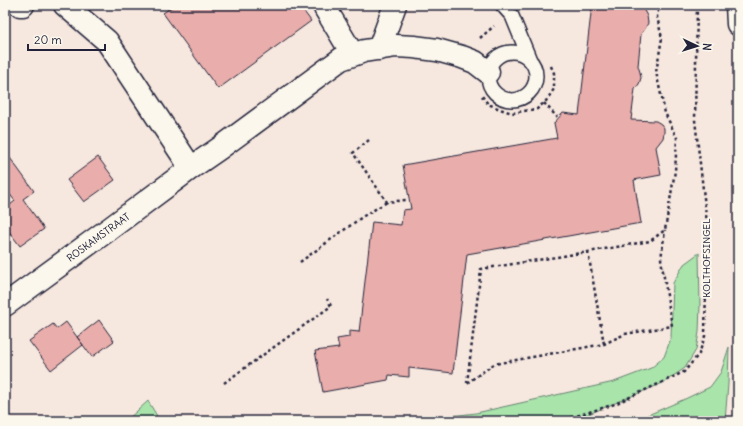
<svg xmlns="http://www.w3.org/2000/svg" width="743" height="426" font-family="Delius,sans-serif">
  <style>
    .green { fill: #a9e4aa; stroke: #668372 }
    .building { fill: #e9aeab; stroke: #22223b }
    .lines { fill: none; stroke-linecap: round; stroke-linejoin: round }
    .service-casing { stroke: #22223b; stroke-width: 16 }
    .minor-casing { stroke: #22223b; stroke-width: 25 }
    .secondary-casing { stroke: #22223b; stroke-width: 25 }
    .path { stroke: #22223b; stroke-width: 2.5; stroke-dasharray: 3 3; stroke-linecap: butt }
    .service { stroke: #fbf7ec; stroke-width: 13 }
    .minor { stroke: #fbf7ec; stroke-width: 22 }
    .secondary { stroke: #fbf7ec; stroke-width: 22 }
    .labels { text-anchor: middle; stroke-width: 4; stroke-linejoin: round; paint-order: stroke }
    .street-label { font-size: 10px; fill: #22223b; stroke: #fbf7ec }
  </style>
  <rect width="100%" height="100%" fill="#f7e8df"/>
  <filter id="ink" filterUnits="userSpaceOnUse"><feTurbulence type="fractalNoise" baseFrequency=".025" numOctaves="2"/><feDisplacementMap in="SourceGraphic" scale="8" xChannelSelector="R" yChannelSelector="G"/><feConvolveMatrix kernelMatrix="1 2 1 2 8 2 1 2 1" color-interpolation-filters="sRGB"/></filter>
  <g filter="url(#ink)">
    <path class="green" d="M699,253L700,306L699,332L696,350L685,368L663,383L572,421H409L476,413L614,382L651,368L664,357L671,338L673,283L684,264Z
      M729,347L728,384L725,421H634L685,399L710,387L721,372Z
      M148,401L160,421H126Z"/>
    <path class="building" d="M175,5H299L311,21L218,89L163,13Z
      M592,5H641L647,16L648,23L645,29L641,34L638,66L640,72L641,78L639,84L635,89L631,120L656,121L661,124L664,128V133L663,138L656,147L661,175L634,180L641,223L467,254L453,373L409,368V377L389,375L388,380L323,392L315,351L339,348L337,339L349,337V331L359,332L372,222L401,225L403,210L411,209L403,165L557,138L554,123L563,113L579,115Z
      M5,151L34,191L23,199L44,229L20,246L5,226V209L15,201L5,188Z
      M98,157L115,180L84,202L67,180Z
      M99,320L114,341L92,357L77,337Z
      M66,322L83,345L51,370L29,341L53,324L57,329Z"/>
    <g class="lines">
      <defs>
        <path id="service" d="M502,5L512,16L530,60
          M488 76a24 24 0 1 1 48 0a24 24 0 1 1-48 0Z"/>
        <path id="minor" d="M20,5H23
          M65,5L107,41L191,168
          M325,5V8L353,55
          M379,49L395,5
          M5,305L112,227L191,168L220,148L341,59L364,51L396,46L414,47L437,50L462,57L475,62L488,72"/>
        <path id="secondary" d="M737,5L738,24"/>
      </defs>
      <use href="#service" class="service-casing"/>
      <use href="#minor" class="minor-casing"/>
      <use href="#secondary" class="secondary-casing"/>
      <path class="path" d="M480,38L494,26
        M482,96L488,104L500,109L512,113L537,109L546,101L554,89V73L550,64
        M544,103L557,117
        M369,140L353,153L387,202L406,200
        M588,252L604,344
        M300,262L362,217L387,202
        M224,383L331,306L327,299
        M467,383L481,269L588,252L650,241L665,230L675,171L677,138L665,113L656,72L662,38L657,17L659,5
        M467,383L494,364L604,344L625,334L672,326L661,259L665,230
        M560,421L615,404L684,372L699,354L705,336L707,224L695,120L697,5"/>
      <use href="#service" class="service"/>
      <use href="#minor" class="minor"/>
      <use href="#secondary" class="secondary"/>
    </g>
  </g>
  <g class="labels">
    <g class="street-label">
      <text transform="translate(98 237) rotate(-36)" y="4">ROSKAMSTRAAT</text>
      <text transform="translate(706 258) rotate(-90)" y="4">KOLTHOFSINGEL</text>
    </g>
  </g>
  <rect width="743" height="426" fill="none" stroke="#fbf7ec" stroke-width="20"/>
  <rect x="10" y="10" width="723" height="406" fill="none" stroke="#22223b" stroke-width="1.5" filter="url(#ink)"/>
  <g transform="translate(697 46) rotate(94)" stroke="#fbf7ec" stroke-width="3" paint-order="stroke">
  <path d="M0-3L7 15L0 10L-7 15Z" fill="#22223b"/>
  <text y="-6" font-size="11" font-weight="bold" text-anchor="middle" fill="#22223b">N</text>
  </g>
  <path d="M28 44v6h77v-6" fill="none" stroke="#22223b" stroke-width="2"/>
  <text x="34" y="44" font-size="12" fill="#22223b" stroke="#fbf7ec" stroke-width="3" paint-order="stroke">20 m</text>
</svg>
